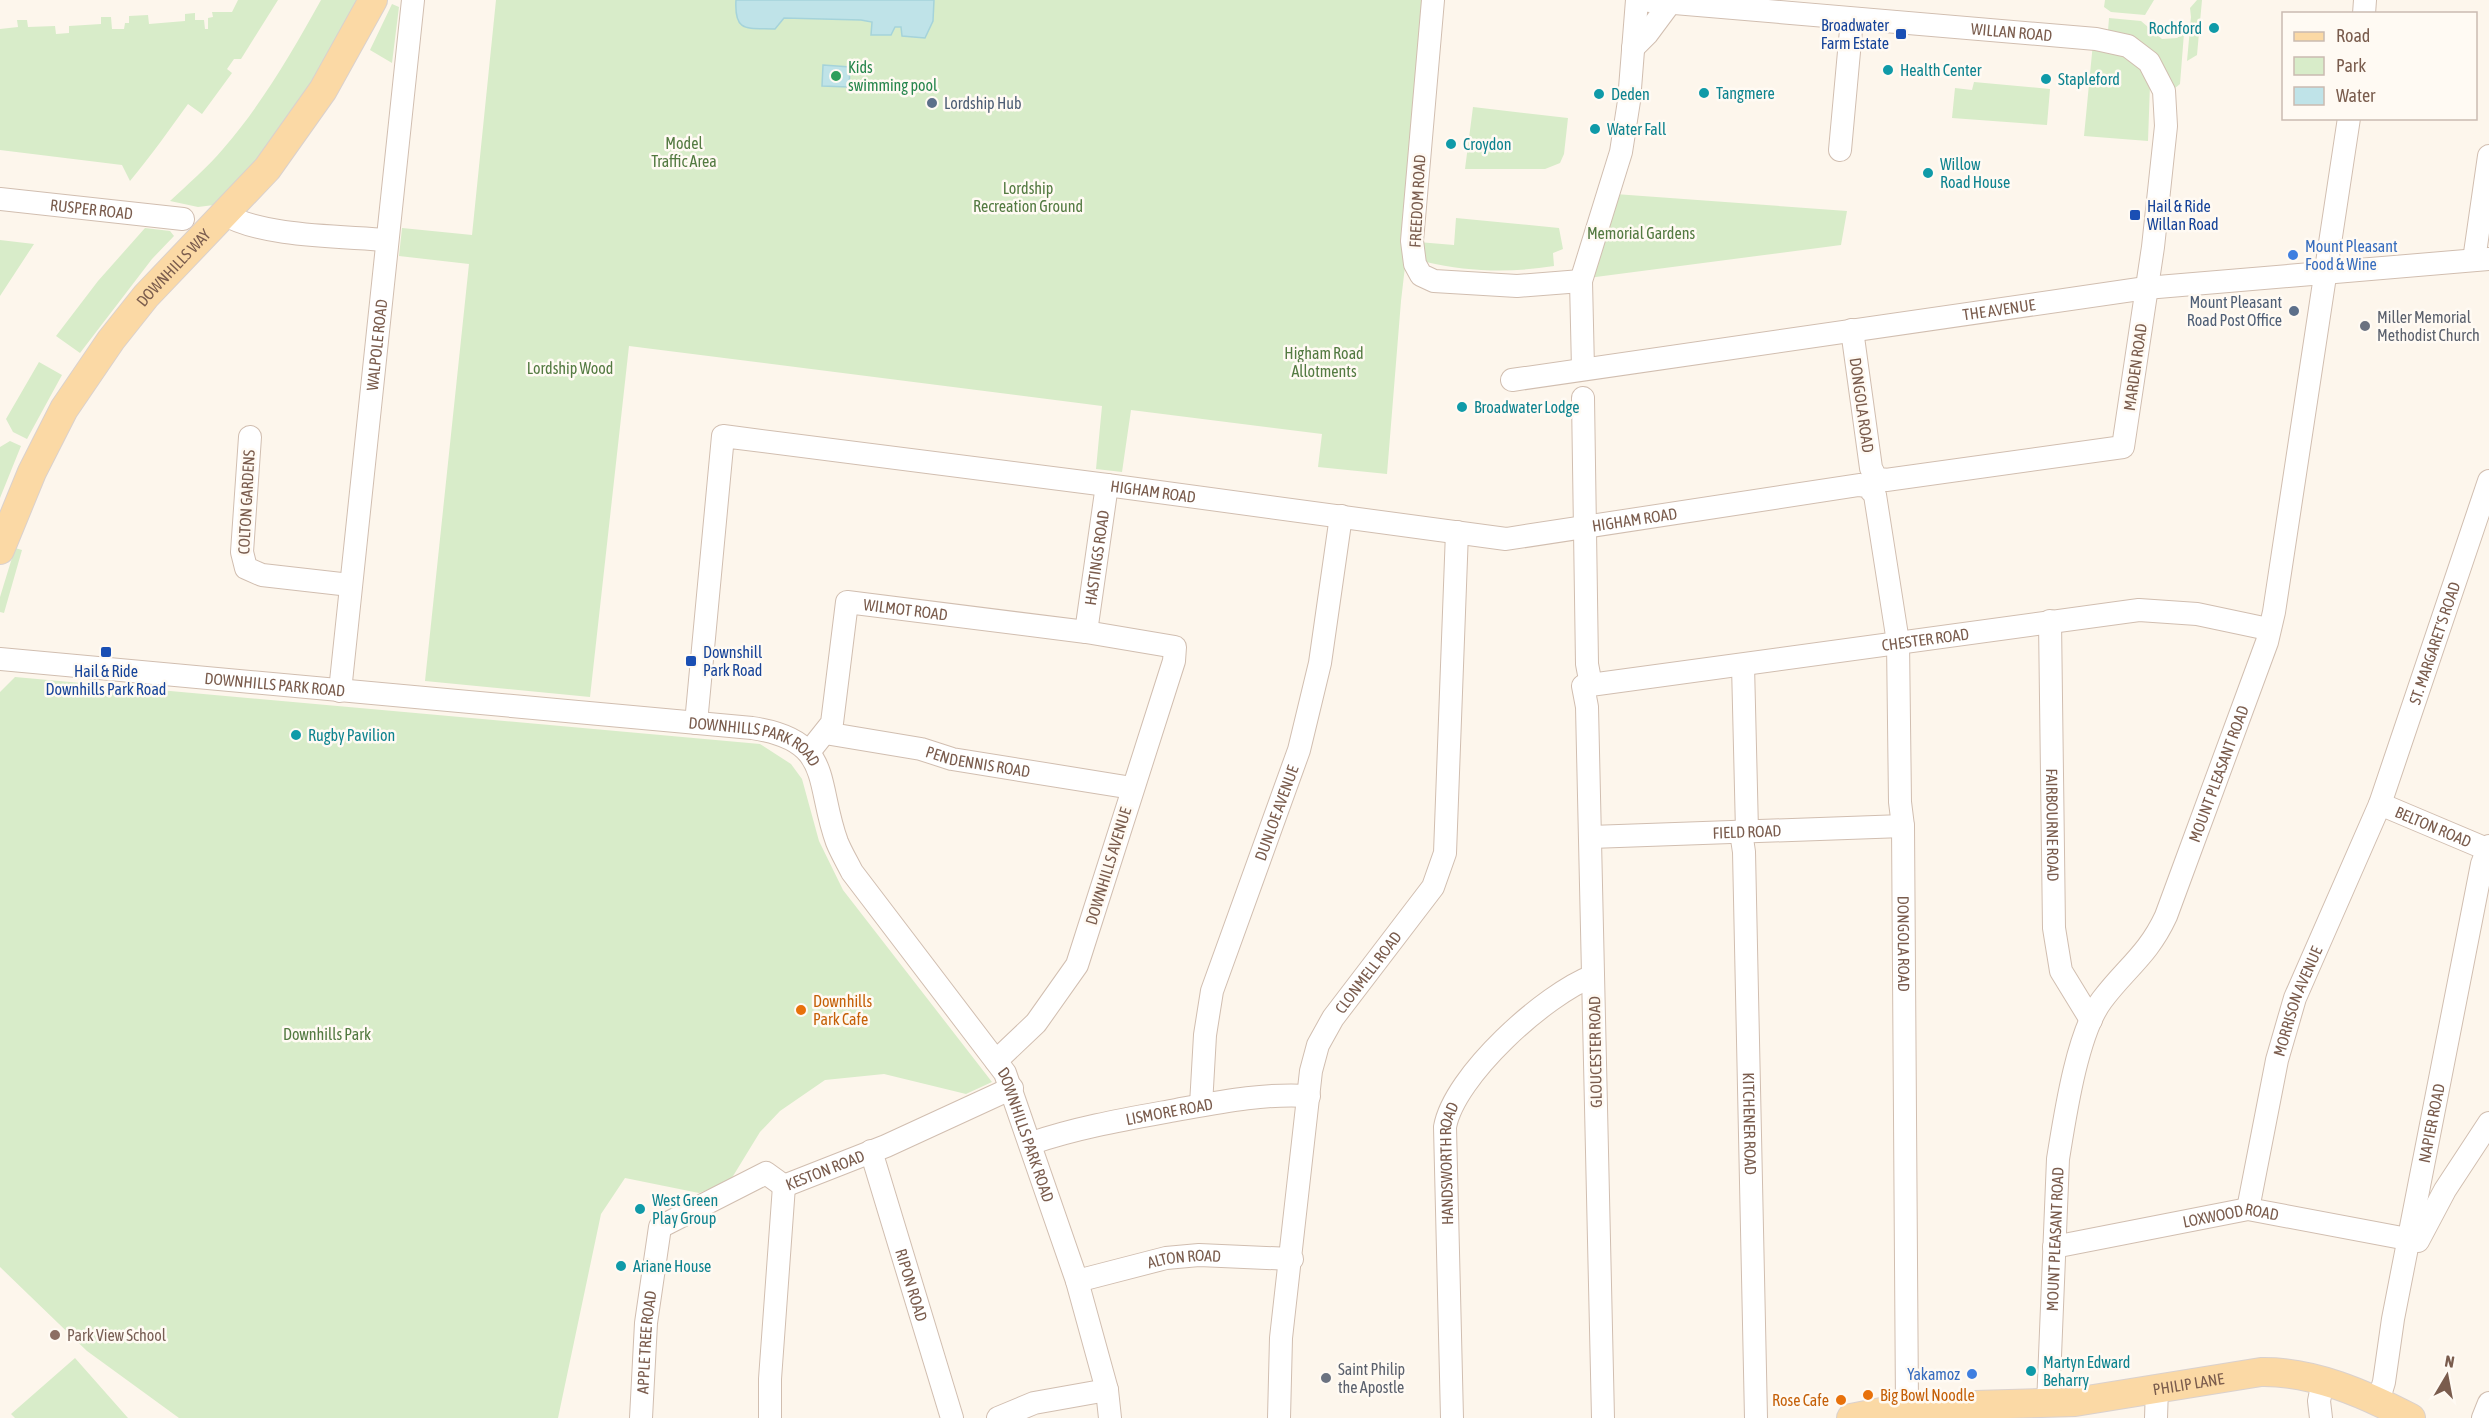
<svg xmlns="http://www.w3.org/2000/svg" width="2489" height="1418" font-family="'Asap Condensed',sans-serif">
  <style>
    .green { fill: #d8ecc9 }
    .water { fill: #bfe3e8; stroke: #a5d3da; stroke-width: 1.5 }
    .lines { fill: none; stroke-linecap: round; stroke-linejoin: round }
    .minor-casing { stroke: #d1beb0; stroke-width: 24 }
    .major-casing { stroke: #dad1cd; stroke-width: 30 }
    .minor { stroke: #fff; stroke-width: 22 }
    .major { stroke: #fbd9a5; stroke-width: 28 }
    .culture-dot { fill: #0f9aa8; stroke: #fffaf3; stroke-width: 2 }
    .transit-dot { fill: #1a4fb4; stroke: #fffaf3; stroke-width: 2 }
    .leisure-dot { fill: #2e9e5b; stroke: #fffaf3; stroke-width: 2 }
    .service-dot { fill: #5c6f8a; stroke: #fffaf3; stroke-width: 2 }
    .shop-dot { fill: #3f7fe0; stroke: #fffaf3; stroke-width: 2 }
    .worship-dot { fill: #6b7280; stroke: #fffaf3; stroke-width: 2 }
    .food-dot { fill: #e8710a; stroke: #fffaf3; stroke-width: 2 }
    .education-dot { fill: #8d6e63; stroke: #fffaf3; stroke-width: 2 }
    .labels { text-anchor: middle; stroke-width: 5; stroke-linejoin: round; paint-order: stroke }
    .transit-label { font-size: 16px; fill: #164399; stroke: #fffaf3; text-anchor: start }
    .culture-label { font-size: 16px; fill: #0d838f; stroke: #fffaf3; text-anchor: start }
    .street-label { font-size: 16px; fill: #7a5c4d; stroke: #fffaf3 }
    .leisure-label { font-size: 16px; fill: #27864d; stroke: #fffaf3; text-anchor: start }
    .service-label { font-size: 16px; fill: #4e5e75; stroke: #fffaf3; text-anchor: start }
    .park-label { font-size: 16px; fill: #537a41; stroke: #fffaf3 }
    .shop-label { font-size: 16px; fill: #366cbe; stroke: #fffaf3; text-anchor: start }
    .worship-label { font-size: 16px; fill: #5b616d; stroke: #fffaf3; text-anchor: start }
    .food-label { font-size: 16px; fill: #c56008; stroke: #fffaf3; text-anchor: start }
    .education-label { font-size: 16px; fill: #785e54; stroke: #fffaf3; text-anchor: start }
  </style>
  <rect width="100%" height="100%" fill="#fdf6ec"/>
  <path class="green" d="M238,0H278L241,59H234L227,69L232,73L202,114L188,104C169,130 151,156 130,181L122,165L0,150V29L18,27L17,20H27L28,27L55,26L56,34L69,33V26L101,24V17H111L112,29H124L125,23H129V16L148,15L149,24L185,21V14L195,13V20H204L205,29H208V18L213,17L212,12H232Z
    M321,0H358L361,6L259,162L214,205L198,207L170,201C188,184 207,168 223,149C262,104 292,52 321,0Z
    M496,0H1436L1401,301L1387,474L1318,467L1322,434L1131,410L1122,472L1096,469L1102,406L629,346L590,697L425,681L469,264L399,256L402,228L472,235Z
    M2105,0H2154L2145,15L2111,12L2104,7Z
    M2197,0H2202L2197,55L2187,61L2191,17L2190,8Z
    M392,4L399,7L392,63L370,50Z
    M2109,18L2141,21L2162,39L2177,38L2184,33L2180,84L2175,88C2157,51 2150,40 2108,31Z
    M2093,43L2134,60L2150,85L2148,141L2084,136Z
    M1974,82L2050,89L2047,125L1952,118L1955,88L1972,90Z
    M1473,107L1568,118L1564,154L1560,163L1545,169H1465Z
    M1615,194L1847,211L1841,245L1588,278Z
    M1456,218L1559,228L1563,249L1553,253L1554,266C1511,273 1469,272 1426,262L1418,242L1454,245Z
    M145,228L170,231L174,236L152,259L80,353L56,336L98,281Z
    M0,240L34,244L0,296Z
    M39,362L62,375L27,439L13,432L6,419Z
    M10,441L21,446L0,498V447Z
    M15,548L22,550L4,613L0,612V597Z
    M15,677L760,744L791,764L802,779L819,841L843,890L992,1082L966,1094L884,1074L825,1080L780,1111L760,1132L730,1181L699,1193L625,1178L601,1214L558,1418H179L87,1351L0,1267V692Z
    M75,1358L128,1418H15L11,1414Z"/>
  <path class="water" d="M736,0H934L933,21L925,38L902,36L901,27H895L891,35H871L872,22L861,20L784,18L775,29C747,28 734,33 736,0Z
    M823,65L850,67L849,87L822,86Z"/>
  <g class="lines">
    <defs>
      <g id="minor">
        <path d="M1433,0L1412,241L1415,264L1421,275L1434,281L1517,286L1581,281"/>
        <path id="s1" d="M1639,0L2096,39L2128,46L2149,62L2164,91L2166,126L2153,247L2123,447L1886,480L1876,478L1871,468L1852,330"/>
        <path d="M2364,14L2365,0"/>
        <path d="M1633,48L1647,34L1670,3"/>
        <path d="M1840,150L1852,19"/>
        <path id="s2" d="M0,199L183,219"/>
        <path d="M224,214C262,237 341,236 387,240"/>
        <path d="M2474,260L2489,156"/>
        <path d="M1583,369L1581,281L1621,152L1629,101L1637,0"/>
        <path id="s3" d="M1512,380L2146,288L2489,259"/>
        <path d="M1583,398L1587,664L1591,685"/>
        <path d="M250,437L242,552L246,568L262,575L350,585"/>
        <path id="s4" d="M2050,621L2054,928L2061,971L2091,1020"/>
        <path id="s5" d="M1086,632L1107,485"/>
        <path id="s6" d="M0,659L752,728C834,740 815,782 837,842C841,852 847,862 852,872L1005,1073L1077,1281L1107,1390L1110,1418"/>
        <path d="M1743,665L1747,831"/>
        <path id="s7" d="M340,691L413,0"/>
        <path id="s8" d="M696,723L723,436L1107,485L1506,539L1859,485L1867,486L1875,495L1898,642L1900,802L1903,826L1907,1407"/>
        <path id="s9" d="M825,733L921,749L952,759L1132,788"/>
        <path id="s10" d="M809,752L832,723L847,602L1086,632L1175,647L1174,661L1077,965L1036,1023L996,1061"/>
        <path id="s11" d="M2380,804L2489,850"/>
        <path id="s12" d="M1741,832L1744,852L1756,1418"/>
        <path id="s13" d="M1591,837L1903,826"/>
        <path id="s14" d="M1201,1105L1205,1035L1212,991L1299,750L1320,663L1341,516"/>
        <path id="s15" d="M1032,1143C1079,1127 1127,1119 1176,1110C1220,1102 1264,1093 1309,1096"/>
        <path id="s16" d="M871,1151L952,1418"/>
        <path id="s17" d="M784,1186L886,1146L1012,1088"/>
        <path id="s18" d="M2248,1209L2277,1060L2295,998L2380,804L2489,481"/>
        <path id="s19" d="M2054,1247L2248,1209L2418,1241L2445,1190L2489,1123"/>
        <path id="s20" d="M1077,1281L1166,1258L1199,1255L1292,1259"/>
        <path id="s21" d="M2378,1402L2384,1382L2393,1319L2482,864L2489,846"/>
        <path id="s22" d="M2048,1405L2058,1159C2065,1116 2077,1033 2102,1000C2126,968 2148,955 2166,916L2267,642L2274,612L2349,118"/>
        <path id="s23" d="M641,1418L646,1323L660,1227L766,1173L784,1186"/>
        <path d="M770,1418V1379L784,1186"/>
        <path d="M998,1418L1034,1403L1107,1390"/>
        <path id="s24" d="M1279,1418L1281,1338L1311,1071L1318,1045L1333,1018L1433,887L1445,853L1457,532"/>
        <path id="s25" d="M1452,1418L1445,1127C1454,1076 1545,994 1593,976"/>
        <path id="s26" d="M1603,1418L1587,707L1583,686L2139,610L2197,614L2268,629"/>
        <path d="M2156,1418L2157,1388"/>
        <path d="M2321,1418L2319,1401L2323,1381"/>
        <path d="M2483,1418L2489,1403"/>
      </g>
      <g id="major">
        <path id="s27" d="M0,550L32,472L64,409L111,340L146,296L267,169L323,90L373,0"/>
        <path id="s28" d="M1851,1418L1907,1407L2075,1402L2261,1372C2313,1371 2365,1394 2411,1418"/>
      </g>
    </defs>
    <use href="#minor" class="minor-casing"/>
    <use href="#major" class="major-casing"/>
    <use href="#minor" class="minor"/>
    <use href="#major" class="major"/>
  </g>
  <g class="culture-dot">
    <circle cx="2214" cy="28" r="6"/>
    <circle cx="1888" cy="70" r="6"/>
    <circle cx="2046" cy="79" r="6"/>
    <circle cx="1704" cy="93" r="6"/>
    <circle cx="1599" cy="94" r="6"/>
    <circle cx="1595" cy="129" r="6"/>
    <circle cx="1451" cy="144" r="6"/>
    <circle cx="1928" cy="173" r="6"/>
    <circle cx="1462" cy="407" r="6"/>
    <circle cx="296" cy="735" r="6"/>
    <circle cx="640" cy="1209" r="6"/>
    <circle cx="621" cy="1266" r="6"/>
    <circle cx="2031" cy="1371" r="6"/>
  </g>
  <g class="transit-dot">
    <rect x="1895" y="28" width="12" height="12" rx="3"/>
    <rect x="2129" y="209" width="12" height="12" rx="3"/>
    <rect x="100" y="646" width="12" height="12" rx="3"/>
    <rect x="685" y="655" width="12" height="12" rx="3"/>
  </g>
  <circle class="leisure-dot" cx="836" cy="76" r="6"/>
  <g class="service-dot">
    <circle cx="932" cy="103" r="6"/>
    <circle cx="2294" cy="311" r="6"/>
  </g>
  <g class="shop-dot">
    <circle cx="2293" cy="255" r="6"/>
    <circle cx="1972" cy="1374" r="6"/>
  </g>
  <g class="worship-dot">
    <circle cx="2365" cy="326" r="6"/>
    <circle cx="1326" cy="1378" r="6"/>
  </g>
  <g class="food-dot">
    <circle cx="801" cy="1010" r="6"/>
    <circle cx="1868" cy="1395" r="6"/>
    <circle cx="1841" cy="1400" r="6"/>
  </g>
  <circle class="education-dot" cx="55" cy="1335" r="6"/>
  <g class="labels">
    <g class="transit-label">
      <text x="1889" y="31" text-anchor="end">Broadwater<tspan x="1889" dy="18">Farm Estate</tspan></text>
      <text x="2147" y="212">Hail &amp; Ride<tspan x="2147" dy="18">Willan Road</tspan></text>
      <text x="703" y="658">Downshill<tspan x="703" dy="18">Park Road</tspan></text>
      <text x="106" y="677" text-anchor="middle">Hail &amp; Ride<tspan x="106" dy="18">Downhills Park Road</tspan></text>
    </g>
    <g class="culture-label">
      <text x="2202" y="34" text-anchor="end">Rochford</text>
      <text x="1900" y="76">Health Center</text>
      <text x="2058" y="85">Stapleford</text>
      <text x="1716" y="99">Tangmere</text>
      <text x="1611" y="100">Deden</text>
      <text x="1607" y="135">Water Fall</text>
      <text x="1463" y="150">Croydon</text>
      <text x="1940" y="170">Willow<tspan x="1940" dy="18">Road House</tspan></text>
      <text x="1474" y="413">Broadwater Lodge</text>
      <text x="308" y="741">Rugby Pavilion</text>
      <text x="652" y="1206">West Green<tspan x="652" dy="18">Play Group</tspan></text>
      <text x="633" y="1272">Ariane House</text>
      <text x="2043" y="1368">Martyn Edward<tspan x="2043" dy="18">Beharry</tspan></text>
    </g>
    <g class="street-label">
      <text dy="6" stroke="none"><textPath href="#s1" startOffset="374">WILLAN ROAD</textPath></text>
      <text transform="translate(1417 201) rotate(-87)" y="6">FREEDOM ROAD</text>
      <text dy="6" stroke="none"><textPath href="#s2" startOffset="92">RUSPER ROAD</textPath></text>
      <text dy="6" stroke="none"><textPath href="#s27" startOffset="334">DOWNHILLS WAY</textPath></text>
      <text dy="6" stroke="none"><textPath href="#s3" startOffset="492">THE AVENUE</textPath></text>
      <text dy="6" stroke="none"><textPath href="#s7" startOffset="348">WALPOLE ROAD</textPath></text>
      <text transform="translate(2135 367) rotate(-82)" y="6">MARDEN ROAD</text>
      <text transform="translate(1862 405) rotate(82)" y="6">DONGOLA ROAD</text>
      <text dy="6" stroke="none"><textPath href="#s8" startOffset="722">HIGHAM ROAD</textPath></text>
      <text transform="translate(246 502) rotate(-87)" y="6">COLTON GARDENS</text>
      <text dy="6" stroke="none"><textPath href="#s8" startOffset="1208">HIGHAM ROAD</textPath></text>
      <text dy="6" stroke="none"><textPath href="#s5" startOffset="75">HASTINGS ROAD</textPath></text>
      <text dy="6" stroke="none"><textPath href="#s10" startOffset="218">WILMOT ROAD</textPath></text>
      <text dy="6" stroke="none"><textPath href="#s26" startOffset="1078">CHESTER ROAD</textPath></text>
      <text dy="6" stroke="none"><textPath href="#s18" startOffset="598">ST. MARGARET'S ROAD</textPath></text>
      <text dy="6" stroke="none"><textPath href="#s6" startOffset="276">DOWNHILLS PARK ROAD</textPath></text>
      <text dy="6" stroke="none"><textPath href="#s6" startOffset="762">DOWNHILLS PARK ROAD</textPath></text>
      <text dy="6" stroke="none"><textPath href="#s9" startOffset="156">PENDENNIS ROAD</textPath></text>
      <text dy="6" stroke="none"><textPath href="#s22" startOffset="670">MOUNT PLEASANT ROAD</textPath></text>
      <text dy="6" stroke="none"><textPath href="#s14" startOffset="304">DUNLOE AVENUE</textPath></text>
      <text dy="6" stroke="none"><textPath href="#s4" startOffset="204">FAIRBOURNE ROAD</textPath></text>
      <text dy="6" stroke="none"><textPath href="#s11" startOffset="58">BELTON ROAD</textPath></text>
      <text dy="6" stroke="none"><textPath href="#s13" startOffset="156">FIELD ROAD</textPath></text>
      <text transform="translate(1108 866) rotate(-73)" y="6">DOWNHILLS AVENUE</text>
      <text dy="6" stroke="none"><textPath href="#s8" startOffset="1906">DONGOLA ROAD</textPath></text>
      <text dy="6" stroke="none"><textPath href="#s24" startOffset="464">CLONMELL ROAD</textPath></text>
      <text dy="6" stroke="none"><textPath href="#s18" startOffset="214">MORRISON AVENUE</textPath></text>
      <text transform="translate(1595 1052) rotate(-91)" y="6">GLOUCESTER ROAD</text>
      <text dy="6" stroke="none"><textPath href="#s15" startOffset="141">LISMORE ROAD</textPath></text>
      <text dy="6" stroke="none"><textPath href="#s21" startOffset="284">NAPIER ROAD</textPath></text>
      <text dy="6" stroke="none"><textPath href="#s12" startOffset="292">KITCHENER ROAD</textPath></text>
      <text dy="6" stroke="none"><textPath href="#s6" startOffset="1264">DOWNHILLS PARK ROAD</textPath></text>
      <text dy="6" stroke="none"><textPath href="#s25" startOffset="255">HANDSWORTH ROAD</textPath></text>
      <text dy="6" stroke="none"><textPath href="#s17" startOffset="44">KESTON ROAD</textPath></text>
      <text dy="6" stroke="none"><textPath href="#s19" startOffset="180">LOXWOOD ROAD</textPath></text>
      <text dy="6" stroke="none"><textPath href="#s22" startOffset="166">MOUNT PLEASANT ROAD</textPath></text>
      <text dy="6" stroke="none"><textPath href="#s20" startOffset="110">ALTON ROAD</textPath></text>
      <text dy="6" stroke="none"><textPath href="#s16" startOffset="140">RIPON ROAD</textPath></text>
      <text dy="6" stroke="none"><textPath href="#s23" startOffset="76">APPLE TREE ROAD</textPath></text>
      <text dy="6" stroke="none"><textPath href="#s28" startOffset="340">PHILIP LANE</textPath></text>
    </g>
    <g class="leisure-label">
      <text x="848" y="73">Kids<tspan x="848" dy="18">swimming pool</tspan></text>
    </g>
    <g class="service-label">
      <text x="944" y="109">Lordship Hub</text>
      <text x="2282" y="308" text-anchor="end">Mount Pleasant<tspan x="2282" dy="18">Road Post Office</tspan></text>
    </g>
    <g class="park-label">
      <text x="684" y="149">Model<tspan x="684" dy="18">Traffic Area</tspan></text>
      <text x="1028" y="194">Lordship<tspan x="1028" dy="18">Recreation Ground</tspan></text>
      <text x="1641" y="239">Memorial Gardens</text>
      <text x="1324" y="359">Higham Road<tspan x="1324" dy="18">Allotments</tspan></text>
      <text x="570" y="374">Lordship Wood</text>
      <text x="327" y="1040">Downhills Park</text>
    </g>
    <g class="shop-label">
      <text x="2305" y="252">Mount Pleasant<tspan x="2305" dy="18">Food &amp; Wine</tspan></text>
      <text x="1960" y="1380" text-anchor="end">Yakamoz</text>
    </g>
    <g class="worship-label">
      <text x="2377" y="323">Miller Memorial<tspan x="2377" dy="18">Methodist Church</tspan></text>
      <text x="1338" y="1375">Saint Philip<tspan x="1338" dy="18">the Apostle</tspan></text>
    </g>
    <g class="food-label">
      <text x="813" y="1007">Downhills<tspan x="813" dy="18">Park Cafe</tspan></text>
      <text x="1880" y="1401">Big Bowl Noodle</text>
      <text x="1829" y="1406" text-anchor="end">Rose Cafe</text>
    </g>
    <g class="education-label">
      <text x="67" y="1341">Park View School</text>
    </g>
  </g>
  <rect x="2282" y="12" width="195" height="108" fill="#fffaf3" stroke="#cabbb1" stroke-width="1.5"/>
  <rect x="2294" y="32" width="30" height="9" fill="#fbd9a5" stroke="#cabbb1" stroke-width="1.5"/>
  <text x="2336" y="42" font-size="18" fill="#7a5c4d">Road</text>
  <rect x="2294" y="57" width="30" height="18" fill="#d8ecc9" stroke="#cabbb1" stroke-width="1.5"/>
  <text x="2336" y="72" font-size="18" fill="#7a5c4d">Park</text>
  <rect x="2294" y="87" width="30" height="18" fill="#bfe3e8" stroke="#cabbb1" stroke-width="1.5"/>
  <text x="2336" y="102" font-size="18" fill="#7a5c4d">Water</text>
  <g transform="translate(2447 1376) rotate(10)" stroke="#fffaf3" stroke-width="4.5" paint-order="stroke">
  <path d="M0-4.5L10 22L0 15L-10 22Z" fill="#7a5c4d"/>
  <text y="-9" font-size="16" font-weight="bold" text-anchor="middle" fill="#7a5c4d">N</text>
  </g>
</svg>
